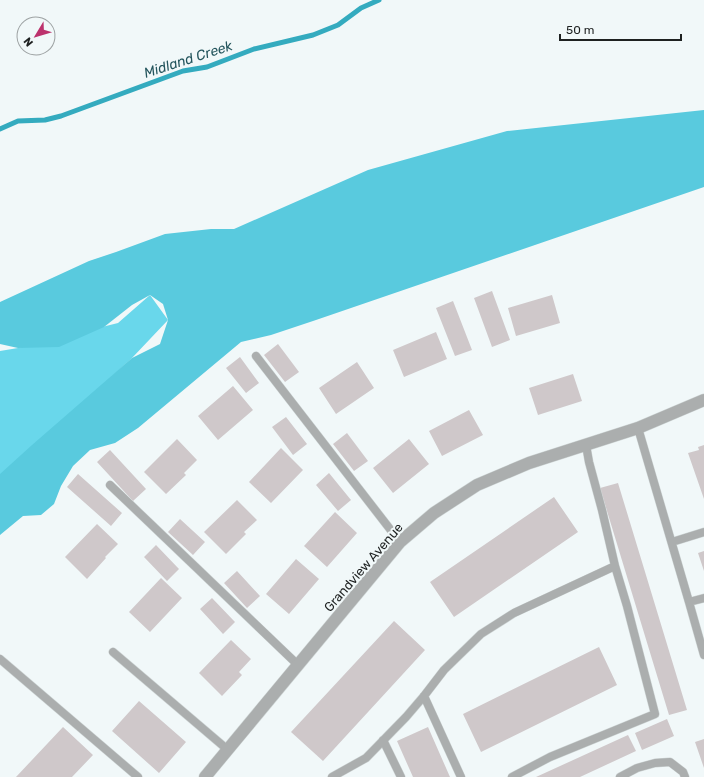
<svg xmlns="http://www.w3.org/2000/svg" width="704" height="777" font-family="Rubik,sans-serif">
  <style>
    .green { fill: #69d7eb }
    .forest { fill: #59cade }
    .lines { fill: none; stroke-linecap: round; stroke-linejoin: round }
    .stream { stroke: #34abbf; stroke-width: 5 }
    .building { fill: #cfc8ca }
    .lane-casing { stroke: #cfd6d6; stroke-width: 9 }
    .street-casing { stroke: #cfd6d6; stroke-width: 13 }
    .lane { stroke: #abaeae; stroke-width: 8 }
    .street { stroke: #abaeae; stroke-width: 12 }
    .labels { text-anchor: middle; stroke-width: 4; stroke-linejoin: round; paint-order: stroke }
    .street-label { font-size: 13px; fill: #1e2121; stroke: #f1f8f9 }
    .water-label { font-size: 14px; font-style: italic; fill: #24555d; stroke: #f1f8f9 }
  </style>
  <rect width="100%" height="100%" fill="#f1f8f9"/>
  <path class="green" d="M150,295L168,320L132,358L0,479V351L18,348L118,323Z"/>
  <path class="forest" d="M704,110V187L316,320L271,335L241,342L138,428L115,443L90,450L73,466L61,486L54,504L41,515L23,516L0,535V474L32,445L132,358L160,344L168,320L163,304L150,295L132,305L104,327L59,347L18,348L0,344V302L89,261L116,252L165,234L211,229H234L368,170L507,131Z"/>
  <g class="lines">
    <path class="stream" d="M0,129L18,121L45,120L61,116L183,71L207,67L254,49L313,35L338,25L361,8L379,0"/>
  </g>
  <path class="building" d="M492,291L510,340L492,347L474,298Z
    M552,295L560,323L516,336L508,308Z
    M453,301L472,350L455,356L436,308Z
    M436,332L447,359L404,377L393,350Z
    M278,344L299,372L285,382L264,355Z
    M240,357L259,383L246,393L226,368Z
    M357,362L374,388L336,414L319,388Z
    M573,374L582,401L538,415L529,388Z
    M233,386L253,410L218,440L198,416Z
    M469,410L483,435L442,456L429,431Z
    M286,417L307,444L293,455L272,427Z
    M347,433L368,461L354,471L333,444Z
    M177,439L197,460L184,473L186,475L166,494L144,472Z
    M409,439L429,464L393,493L373,468Z
    M704,445V499L688,453L699,450L698,447Z
    M281,448L303,470L271,503L249,482Z
    M110,450L146,489L133,501L97,462Z
    M329,473L351,500L338,511L316,485Z
    M78,474L122,513L111,526L67,487Z
    M618,483L687,710L669,715L600,488Z
    M554,497L578,532L454,617L430,582Z
    M237,500L257,520L244,532L246,534L226,554L204,532Z
    M335,512L357,533L327,567L304,546Z
    M180,519L205,542L193,555L168,532Z
    M97,524L118,544L105,557L106,558L87,579L65,557Z
    M156,545L179,569L167,581L144,557Z
    M704,551V571L698,553Z
    M296,559L319,579L289,614L266,594Z
    M237,571L260,596L247,608L224,583Z
    M161,578L182,598L150,632L129,612Z
    M212,598L235,622L223,634L200,609Z
    M394,621L425,650L323,761L291,732Z
    M231,640L251,659L239,672L242,675L222,696L199,673Z
    M599,647L617,685L481,752L463,714Z
    M139,701L186,742L159,773L112,731Z
    M667,719L674,736L642,750L635,733Z
    M63,727L93,755L72,777H16Z
    M428,727L450,777H413L397,741Z
    M628,735L636,751L580,777H536Z
    M704,739V768L695,742Z"/>
  <g class="lines">
    <defs>
      <path id="lane" d="M256,356L400,542
        M638,428L689,602L704,598
        M110,485L298,665
        M672,542L704,532
        M689,602L704,655
        M113,652L228,750
        M0,659L138,777
        M424,696L461,777
        M383,740L401,777
        M332,777L366,758L406,717L424,696L444,670L481,634L514,613L615,566
        M512,777L550,757L655,714L627,606L615,566L602,510L589,462L586,445
        M620,777L637,768L655,763L670,762L683,772L685,777"/>
      <path id="street" d="M205,777L400,542L434,513L477,485L529,463L638,428L704,400"/>
    </defs>
    <use href="#lane" class="lane-casing"/>
    <use href="#street" class="street-casing"/>
    <use href="#lane" class="lane"/>
    <use href="#street" class="street"/>
  </g>
  <g class="labels">
    <g class="street-label">
      <text transform="translate(363 567) rotate(-49)" y="5">Grandview Avenue</text>
    </g>
    <g class="water-label">
      <text transform="translate(188 59) rotate(-18)" y="5">Midland Creek</text>
    </g>
  </g>
  <g transform="translate(36 36) rotate(232)"><circle r="19" fill="#f1f8f9" stroke="#9da2a3"/>
  <path d="M0-3L7 15L0 10L-7 15Z" fill="#bc326d"/>
  <text y="-6" font-size="11" font-weight="bold" text-anchor="middle" fill="#1e2121">N</text>
  </g>
  <path d="M560 34v6h121v-6" fill="none" stroke="#1e2121" stroke-width="2"/>
  <text x="566" y="34" font-size="12" fill="#1e2121" stroke="#f1f8f9" stroke-width="3" paint-order="stroke">50 m</text>
</svg>
